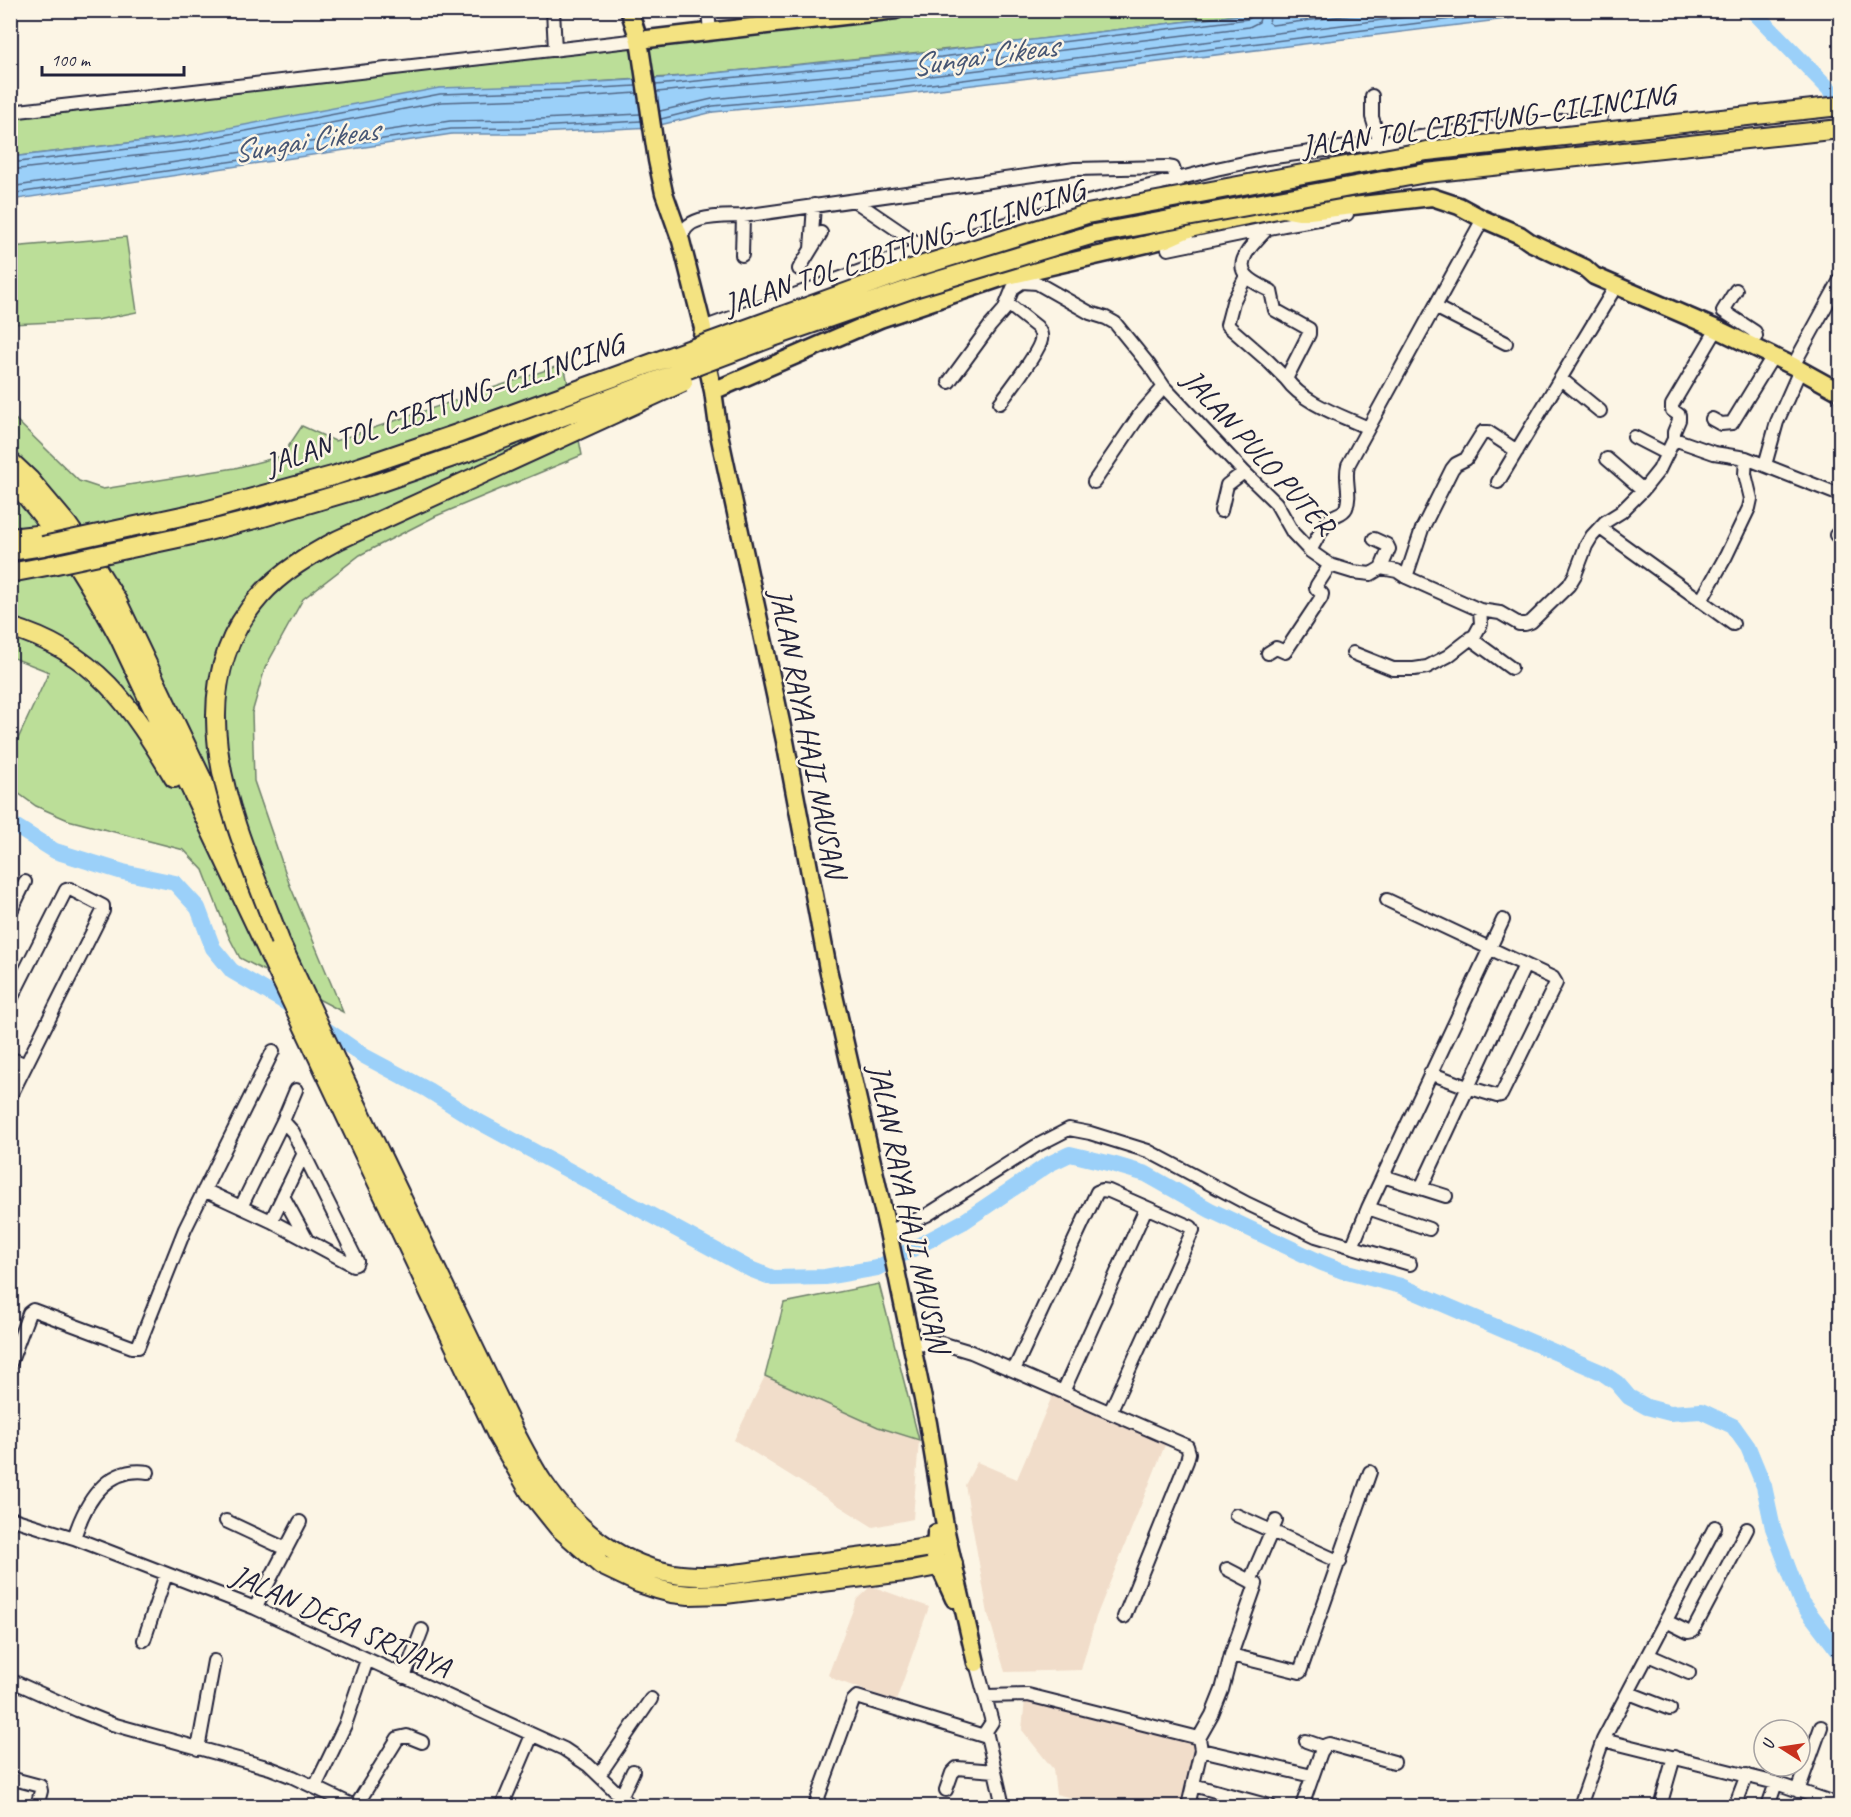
<svg xmlns="http://www.w3.org/2000/svg" width="1851" height="1817" font-family="Caveat,sans-serif">
  <style>
    .built { fill: #f1ddca }
    .green { fill: #bbde98; stroke: #6e806a; stroke-width: 1.5 }
    .water { fill: #9bd0f9; stroke: #6b8aad; stroke-width: 1.5 }
    .lines { fill: none; stroke-linecap: round; stroke-linejoin: round }
    .shore { stroke: #526887; stroke-width: 1.5 }
    .river { stroke: #9bd0f9; stroke-width: 16 }
    .minor-casing { stroke: #22223b; stroke-width: 16 }
    .major-casing { stroke: #22223b; stroke-width: 21 }
    .highway-casing { stroke: #22223b; stroke-width: 22 }
    .minor { stroke: #fcf5e5; stroke-width: 12 }
    .major { stroke: #f4e382; stroke-width: 16 }
    .highway { stroke: #f4e382; stroke-width: 18 }
    .highway-bridge-casing { stroke: #22223b; stroke-width: 22; stroke-linecap: butt }
    .highway-bridge { stroke: #f4e382; stroke-width: 18 }
    .labels { text-anchor: middle; stroke-width: 5; stroke-linejoin: round; paint-order: stroke }
    .street-label { font-size: 30px; fill: #22223b; stroke: #fcf5e5 }
    .water-label { font-size: 32px; font-style: italic; fill: #465674; stroke: #fcf5e5 }
  </style>
  <rect width="100%" height="100%" fill="#fcf5e5"/>
  <filter id="ink" filterUnits="userSpaceOnUse"><feTurbulence type="fractalNoise" baseFrequency=".0167" numOctaves="2"/><feDisplacementMap in="SourceGraphic" scale="12" xChannelSelector="R" yChannelSelector="G"/><feConvolveMatrix kernelMatrix="1 2 1 2 8 2 1 2 1" color-interpolation-filters="sRGB"/></filter>
  <g filter="url(#ink)">
    <path class="built" d="M765,1376L878,1427L919,1440L913,1519L873,1527L734,1440Z
      M1053,1394L1167,1440L1096,1617L1081,1670L1005,1672L988,1614L965,1485L977,1462L1017,1479Z
      M871,1586L929,1607L896,1701L836,1680L828,1675L857,1599Z
      M1025,1699L1196,1741L1182,1806H1103L1056,1794L1053,1769L1022,1730Z"/>
    <path class="green" d="M896,11H1271L1000,44L684,76L565,84L187,136L11,157L10,118Z
      M126,237L137,312L97,320L11,324V247Z
      M564,364L582,455L436,516L360,555L303,599L265,668L252,713L254,781L289,883L343,1012L240,958L229,937L203,870L184,850L68,820L36,806L11,788V754L49,672L11,657L10,414L79,481L103,489L235,468L282,456L302,426L335,441Z
      M879,1284L919,1440L878,1427L765,1376L784,1303Z"/>
    <path class="water" d="M1272,11H1571L884,96L713,112L652,127L520,134H452L11,200V157L187,136L439,88L565,84L664,78L940,51Z"/>
    <g class="lines">
      <path class="shore" d="M1271,10L1269,23L1272,25L1391,10
        M656,85L941,57L1248,19L1253,16L1255,10
        M657,92L942,65L1249,27L1259,22L1262,10
        M660,111L712,99L882,82L1463,10
        M661,119L713,106L883,90L1524,10
        M10,163L188,142L440,94L565,90L636,86
        M10,170L189,150L441,102L565,98L637,93
        M10,187L450,121L520,120L640,114
        M10,194L451,129L520,128L641,121"/>
      <path class="river" d="M1752,10L1835,95
        M10,823L55,851L123,872L175,883L198,908L213,948L232,971L295,1008L364,1056L428,1090L474,1119L750,1269L773,1278L825,1277L877,1268L963,1222L1049,1164L1070,1154L1112,1164L1146,1174L1210,1210L1322,1263L1343,1271L1401,1286L1601,1372L1617,1383L1629,1397L1647,1407L1670,1413L1701,1411L1733,1426L1748,1447L1764,1486L1773,1528L1801,1602L1840,1653"/>
      <defs>
        <path id="minor" d="M553,10L555,50
          M708,10L710,32
          M1372,96V117L1380,143
          M10,112L639,40
          M1158,194L1168,249L1284,225L1347,214
          M855,201L924,248
          M1268,228C1258,239 1232,261 1247,276C1253,283 1264,287 1271,291L1275,310L1309,329V334L1286,379C1304,404 1340,415 1368,428
          M681,241C683,213 723,217 743,216L1075,169L1167,167L1173,168L1174,171L1188,245
          M811,249L814,205
          M742,255L743,216
          M799,269L821,233
          M1246,276L1233,302L1227,325L1267,360L1286,379
          M1736,290L1723,311L1755,332L1756,336L1751,345
          M1435,307L1506,343
          M703,328L924,248L1037,215L1216,169L1267,158L1479,129L1601,117
          M1793,366L1840,280
          M1561,379L1600,411
          M949,382L990,326L1004,310L1013,288L1022,282L1037,283L1090,313L1106,318L1115,323L1149,365L1164,387L1244,472L1276,503L1293,533L1310,551L1330,565L1353,572L1371,574L1381,568L1397,571L1406,577L1480,610L1500,613L1519,624H1525L1531,622L1569,585L1575,575L1586,546L1592,536L1605,522L1621,512L1643,490L1659,470L1674,439V432L1679,420V415L1672,410V405L1717,329
          M1000,403C1009,391 1039,352 1041,340C1042,334 1040,331 1037,327L1008,304
          M1712,419L1721,424L1732,423L1773,356
          M1634,437L1667,454
          M1674,439L1714,453L1746,458L1840,495
          M1607,459L1643,490
          M1765,465L1777,422L1800,370
          M1094,482L1141,413L1164,387
          M1498,482L1616,286
          M1221,511L1227,485L1244,472
          M1600,528L1733,624
          M1836,535L1840,537
          M1374,539L1387,545L1389,549L1381,568
          M1310,551C1316,540 1322,527 1331,518C1336,514 1343,514 1346,508C1352,494 1344,480 1348,465L1483,219
          M1406,577L1422,529L1452,469L1456,464L1466,459L1483,432H1488L1517,451
          M1701,601L1726,556L1749,508L1751,499L1745,474L1746,458
          M1470,638L1511,668
          M1268,653L1276,648L1285,652L1321,598L1322,594L1316,588L1317,585L1330,565
          M1353,653L1393,669H1414L1427,667L1448,656L1475,635L1481,624L1480,610
          M1387,900L1553,978L1556,983L1501,1095L1497,1096L1467,1087L1430,1073
          M10,913L25,882
          M10,1001L66,890L70,889L103,906V911L10,1097
          M10,1058L26,1065
          M1383,1176L1446,1196
          M1421,1188L1525,965
          M204,1190L271,1221L353,1265L356,1264L357,1261L293,1132L283,1121
          M283,1196L307,1240
          M241,1207L283,1121L296,1090
          M1368,1208L1429,1229
          M271,1221L304,1153
          M888,1232L927,1215L1036,1146L1069,1129L1090,1133L1148,1151L1248,1204L1316,1236L1410,1264
          M1352,1247L1368,1208L1503,920
          M911,1345L941,1343L971,1352L1187,1446L1189,1453L1187,1461L1124,1617
          M10,1364L29,1313L33,1310L132,1347H138L185,1229L273,1051
          M1014,1370L1097,1192L1102,1190L1109,1191L1191,1227L1193,1230L1110,1412
          M1063,1392L1146,1208
          M1236,1515L1340,1562
          M10,1518L74,1538L255,1608L564,1749L588,1765L631,1806
          M226,1521L286,1549
          M74,1538C85,1503 106,1466 148,1472
          M1250,1581L1276,1521
          M255,1608L300,1522
          M1666,1621L1688,1632L1693,1631L1747,1529
          M144,1640L166,1574
          M1231,1655L1300,1672L1370,1472
          M1648,1655L1689,1673
          M976,1663L992,1722L986,1731L1003,1806
          M404,1677L422,1630
          M10,1680L77,1710L112,1724L270,1768L293,1777L354,1806
          M1629,1693L1670,1709
          M986,1696L1028,1695L1199,1738
          M1603,1740L1715,1527
          M1306,1741L1323,1747
          M198,1749L214,1661
          M1201,1750L1312,1776
          M599,1775L651,1699
          M10,1778L40,1786L41,1791L37,1806
          M1193,1785L1270,1806
          M315,1787L345,1725L367,1660
          M946,1790L952,1773L957,1768L995,1771
          M1798,1791L1821,1727
          M621,1797L633,1771
          M356,1806L398,1738L407,1736L422,1742
          M502,1806L532,1735
          M815,1806L853,1701L857,1697L987,1737
          M1188,1806L1201,1750L1199,1738L1212,1715L1222,1690L1231,1655L1256,1584L1227,1569
          M1302,1806L1321,1752L1326,1745L1329,1744L1394,1762
          M1580,1806L1603,1740L1776,1783L1840,1805
          M1660,1806L1674,1757
          M1735,1806L1747,1775
          M1768,1806L1776,1783"/>
        <path id="major" d="M629,10L639,40L657,160L664,193L681,241L703,328L701,348L706,359L713,391L719,434L785,741L828,969L888,1232L928,1423L946,1532L976,1663
          M639,40L896,10
          M713,391L880,319L1004,277L1147,244L1166,239L1186,230L1232,219L1283,209L1300,212L1432,197L1459,206L1483,219L1520,235L1530,242L1585,268L1594,276L1717,329L1793,366L1840,392
          M936,1533L935,1557L954,1599"/>
        <path id="highway" d="M10,461L30,480L67,524L88,554L117,601L247,873
          M10,478C55,526 88,580 119,637L498,1437L530,1492L558,1527L601,1565L639,1583L657,1589L672,1593L689,1595L725,1594L912,1571L953,1563
          M10,538L37,535
          M10,551L43,546
          M10,573L52,565
          M10,627C96,652 131,706 174,778
          M273,927L352,1095L513,1429C522,1446 531,1464 542,1481C573,1528 623,1568 681,1575C717,1579 754,1571 790,1566C843,1560 896,1554 948,1544"/>
      </defs>
      <use href="#minor" class="minor-casing"/>
      <use href="#major" class="major-casing"/>
      <use href="#highway" class="highway-casing"/>
      <use href="#minor" class="minor"/>
      <use href="#major" class="major"/>
      <use href="#highway" class="highway"/>
      <defs>
        <path id="highway-bridge" d="M43,546L205,511L336,475L457,434L917,267L1087,214L1427,151L1840,106
          M52,565L192,535L263,517L378,483L476,449L773,337L914,288L1094,234L1426,173L1840,129
          M280,941C239,832 170,699 260,596C281,572 310,555 338,540L683,382"/>
      </defs>
      <use href="#highway-bridge" class="highway-bridge-casing"/>
      <use href="#highway-bridge" class="highway-bridge"/>
    </g>
  </g>
  <g class="labels">
    <g class="street-label">
      <text transform="translate(1488 120) rotate(-8)" y="10">JALAN TOL CIBITUNG–CILINCING</text>
      <text transform="translate(904 247) rotate(-18)" y="10">JALAN TOL CIBITUNG–CILINCING</text>
      <text transform="translate(444 404) rotate(-19)" y="10">JALAN TOL CIBITUNG–CILINCING</text>
      <text transform="translate(1259 452) rotate(48)" y="10">JALAN PULO PUTER</text>
      <text transform="translate(808 733) rotate(79)" y="10">JALAN RAYA HAJI NAUSAN</text>
      <text transform="translate(909 1208) rotate(78)" y="10">JALAN RAYA HAJI NAUSAN</text>
      <text transform="translate(341 1621) rotate(24)" y="10">JALAN DESA SRIJAYA</text>
    </g>
    <g class="water-label">
      <text transform="translate(984 55) rotate(-8)" y="11">Sungai Cikeas</text>
      <text transform="translate(305 140) rotate(-9)" y="11">Sungai Cikeas</text>
    </g>
  </g>
  <rect width="1851" height="1817" fill="none" stroke="#fcf5e5" stroke-width="36"/>
  <rect x="18" y="18" width="1815" height="1781" fill="none" stroke="#22223b" stroke-width="2" filter="url(#ink)"/>
  <g transform="translate(1782 1748) rotate(282)"><circle r="28" fill="#fcf5e5" stroke="#a5a1a1" stroke-width="1.5"/>
  <path d="M0-4.5L10 22L0 15L-10 22Z" fill="#c8321e"/>
  <text y="-9" font-size="16" font-weight="bold" text-anchor="middle" fill="#22223b">U</text>
  </g>
  <path d="M42 66v9h142v-9" fill="none" stroke="#22223b" stroke-width="3"/>
  <text x="51" y="66" font-size="18" fill="#22223b" stroke="#fcf5e5" stroke-width="4.5" paint-order="stroke">100 m</text>
</svg>
